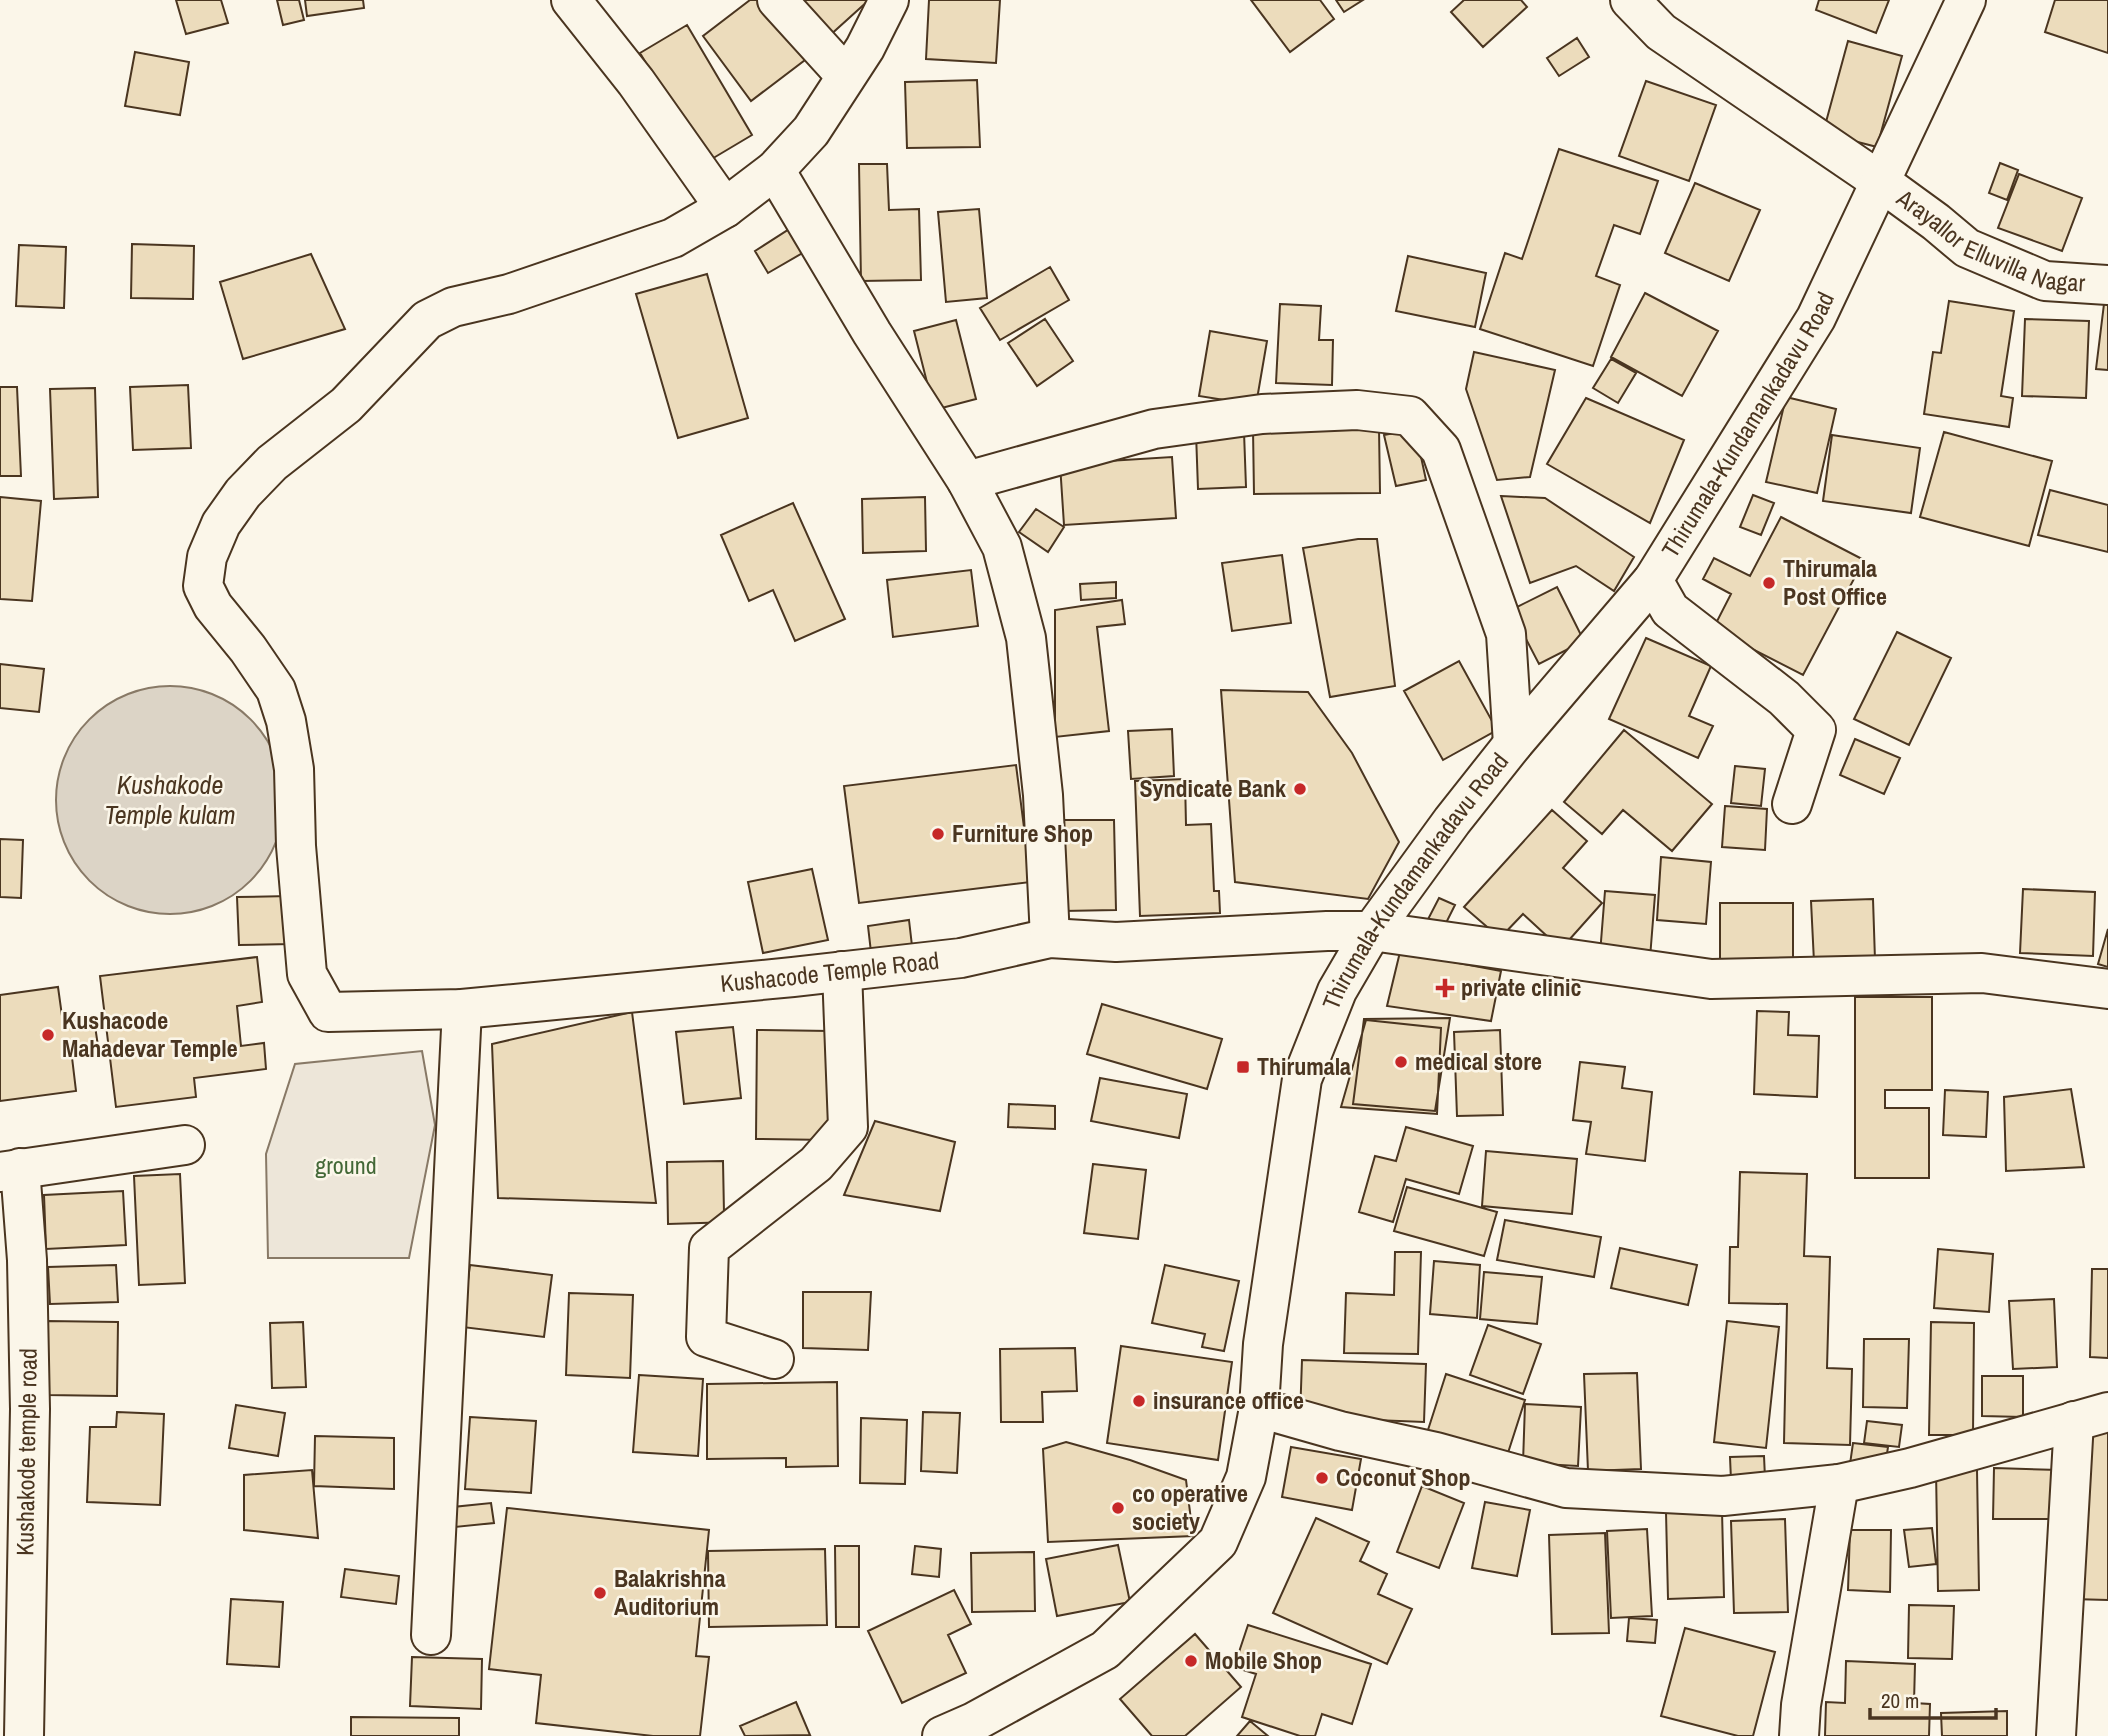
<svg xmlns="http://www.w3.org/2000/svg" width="2108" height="1736" font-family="'Archivo Narrow',sans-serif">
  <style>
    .green { fill: #ede6d9; stroke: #887966; stroke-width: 2 }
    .water { fill: #dcd4c6; stroke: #887966; stroke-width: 2 }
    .building { fill: #ecdcbc; stroke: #4a3520; stroke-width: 2 }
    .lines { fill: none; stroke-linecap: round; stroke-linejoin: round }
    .minor-casing { stroke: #4a3520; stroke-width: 42 }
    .major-casing { stroke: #4a3520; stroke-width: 42 }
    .minor { stroke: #fbf6e9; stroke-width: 38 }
    .major { stroke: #fbf6e9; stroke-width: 38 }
    .poi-dot { fill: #c62828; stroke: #fbf6e9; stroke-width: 2.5 }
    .labels { text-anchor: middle; stroke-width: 5; stroke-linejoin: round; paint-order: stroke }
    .street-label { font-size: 24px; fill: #4a3520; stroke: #fbf6e9 }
    .poi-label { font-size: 24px; font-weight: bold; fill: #4a3520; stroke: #fbf6e9; text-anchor: start }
    .park-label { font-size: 24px; fill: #436837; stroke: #fbf6e9 }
    .water-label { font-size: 26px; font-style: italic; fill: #4a3520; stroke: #fbf6e9 }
  </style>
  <rect width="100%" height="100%" fill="#fbf6e9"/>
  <path class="green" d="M422,1051L435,1125L409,1258H268L266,1154L295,1064Z"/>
  <path class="water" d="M56 800a114 114 0 1 1 228 0a114 114 0 1 1-228 0Z"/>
  <path class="building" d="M176,0H221L228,23L186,34Z
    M277,0H299L304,20L283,25Z
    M305,0H363L364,8L307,16Z
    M750,0H760L805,60L751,101L703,36Z
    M794,0H869L828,37Z
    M929,0H1000L996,63L926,59Z
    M1251,0H1320L1334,19L1290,52Z
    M1336,0H1363L1344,12Z
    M1464,0H1521L1527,7L1483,47L1451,12Z
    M1819,0H1889L1876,33L1816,10Z
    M2055,0H2108V53L2045,32Z
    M687,25L752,135L705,163L640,53Z
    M1577,38L1589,57L1559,76L1547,58Z
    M1848,41L1902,56L1877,147L1823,133Z
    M135,52L189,62L180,115L125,106Z
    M977,80L980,147L907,148L905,82Z
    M1646,81L1716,105L1689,181L1619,156Z
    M1559,149L1658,181L1640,234L1614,225L1596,276L1620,285L1593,366L1480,329L1505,253L1522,259Z
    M2000,163L2018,170L2007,200L1989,193Z
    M859,164H887L889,210L919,209L921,280L861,281Z
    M2019,174L2082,198L2062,251L1998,228Z
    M1695,183L1760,210L1729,281L1665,253Z
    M979,209L987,298L946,302L938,212Z
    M791,228L806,251L768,273L755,251Z
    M132,244L194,246L193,299L131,298Z
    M19,245L66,247L64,308L16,306Z
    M311,254L345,329L243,359L220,282Z
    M1408,256L1486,273L1475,327L1396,311Z
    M1050,267L1069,300L1000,340L980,308Z
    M707,274L748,418L678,438L636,294Z
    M1645,293L1718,331L1682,396L1611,357Z
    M1949,301L2014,311L2001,396L2013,398L2009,427L1924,414L1933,352L1941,353Z
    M1280,304L1321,306L1319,340H1333L1332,385L1276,383Z
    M2104,304H2108V370L2096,369Z
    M1045,319L1073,361L1037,386L1008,343Z
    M2025,319L2089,321L2086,398L2022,396Z
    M956,320L976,399L934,410L914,331Z
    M1210,331L1267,341L1256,405L1199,396Z
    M1474,352L1555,370L1530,477L1497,480L1466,389Z
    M1611,359L1636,373L1618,403L1593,388Z
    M188,385L191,448L133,450L130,387Z
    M0,387H17L21,476H0Z
    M95,388L98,497L54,499L50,389Z
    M1786,397L1836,409L1817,493L1766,482Z
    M1586,398L1684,440L1650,523L1547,464Z
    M1379,428L1380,493L1254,494L1253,429Z
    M1415,429L1426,480L1396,486L1384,435Z
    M1244,432L1246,487L1198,489L1196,433Z
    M1944,432L2052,461L2029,546L1920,517Z
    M1832,435L1920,448L1911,513L1823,501Z
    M1172,457L1176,518L1064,525L1060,464Z
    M2050,490L2108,505V552L2038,535Z
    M1753,495L1774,503L1761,535L1740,527Z
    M1501,496L1545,498L1634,557L1614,591L1576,566L1530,583Z
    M0,497L41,501L32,601L0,599Z
    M925,497L926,551L863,553L862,499Z
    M793,503L845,619L795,641L773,590L749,601L721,535Z
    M1036,509L1064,527L1048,552L1019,532Z
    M1781,517L1864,560L1803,675L1713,629L1731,594L1703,579L1714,558L1750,576Z
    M1358,539H1377L1395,686L1330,697L1303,548Z
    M1282,555L1291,623L1232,631L1222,563Z
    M971,570L978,626L893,637L887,580Z
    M1116,582V598L1081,600L1080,584Z
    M1557,587L1584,641L1539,664L1511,610Z
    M1122,600L1125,624L1097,627L1109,731L1055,737V610Z
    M1897,632L1951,658L1909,745L1854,719Z
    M1646,638L1711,666L1689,716L1713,726L1698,758L1609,719Z
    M1459,661L1497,730L1443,760L1404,691Z
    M0,664L44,669L39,712L0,708Z
    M1221,690L1308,692L1352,753L1399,842L1368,899L1235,882Z
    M1172,729L1174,776L1131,779L1128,731Z
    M1624,730L1712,804L1672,851L1623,810L1602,834L1564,802Z
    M1855,739L1900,758L1884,794L1840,775Z
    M1016,765L1031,882L859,903L844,786Z
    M1735,766L1765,769L1761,806L1731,803Z
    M1185,779L1186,825L1211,824L1214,891H1219L1220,913L1140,916L1135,781Z
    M1725,806L1767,809L1765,850L1722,847Z
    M1552,810L1587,841L1563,868L1602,903L1561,949L1523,914L1500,938L1464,907Z
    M1061,820H1114L1116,910L1063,911Z
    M0,839L23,840L21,898L0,897Z
    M1661,857L1711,862L1706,924L1657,920Z
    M812,869L828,940L763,953L748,882Z
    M2023,889L2095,892L2093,956L2020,953Z
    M1605,891L1655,895L1650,958L1600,954Z
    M290,896L291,944L239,945L237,897Z
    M1439,898L1455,905L1440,935L1424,927Z
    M1873,899L1875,960L1814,962L1811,901Z
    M1720,903H1793V963H1720Z
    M909,920L912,946L871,952L868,926Z
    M2108,929V967L2098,964Z
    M1400,952L1501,971L1491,1021L1387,1006Z
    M257,957L262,1002L237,1006L241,1046L264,1043L266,1069L194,1078L196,1097L116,1107L100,976Z
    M58,987L63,1023L94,1019L98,1046L71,1049L76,1091L0,1101V995Z
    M1855,997H1932V1090H1885V1108H1929V1178H1855Z
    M1102,1004L1222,1039L1207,1089L1087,1054Z
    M1757,1011L1789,1012L1788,1035L1819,1036L1817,1097L1754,1094Z
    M632,1012L656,1203L498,1198L492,1044Z
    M1450,1018L1435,1111L1353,1104L1364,1019Z
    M1366,1020L1441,1028L1437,1114L1341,1107Z
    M733,1027L741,1098L684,1104L676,1032Z
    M757,1030L830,1031L829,1140L756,1139Z
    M1500,1030L1503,1115L1457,1116L1454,1032Z
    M1580,1062L1625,1067L1622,1088L1652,1092L1645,1161L1586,1154L1591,1122L1573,1120Z
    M1100,1078L1187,1094L1179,1138L1091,1121Z
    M2071,1089L2084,1167L2006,1171L2004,1097Z
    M1945,1090L1988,1092L1986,1137L1943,1135Z
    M1009,1104L1055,1106V1129L1008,1127Z
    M875,1121L955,1142L940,1211L844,1195Z
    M1406,1127L1473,1146L1459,1194L1406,1179L1393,1222L1359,1212L1375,1156L1396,1161Z
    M1486,1151L1577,1159L1572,1214L1482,1206Z
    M723,1161L724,1213L733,1222L668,1224L667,1162Z
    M1093,1164L1146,1170L1138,1239L1084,1233Z
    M1740,1172L1807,1174L1804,1256L1830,1257L1827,1368L1852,1369L1850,1445L1784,1443L1787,1304L1729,1303L1730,1247H1738Z
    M180,1174L185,1283L139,1285L134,1176Z
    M1407,1187L1497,1212L1484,1256L1394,1231Z
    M123,1191L126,1245L46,1249L44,1195Z
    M1505,1220L1601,1237L1594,1277L1497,1260Z
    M1620,1248L1697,1265L1688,1305L1611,1288Z
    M1938,1249L1993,1254L1989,1312L1934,1308Z
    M1395,1252H1421L1418,1354L1344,1353L1346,1293L1394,1295Z
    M1434,1261L1480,1265L1477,1318L1430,1314Z
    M116,1265L118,1302L50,1304L48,1267Z
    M470,1265L552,1275L544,1337L462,1327Z
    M1165,1265L1239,1281L1224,1351L1202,1347L1205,1334L1152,1323Z
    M2092,1269H2108V1358L2090,1357Z
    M1484,1272L1542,1277L1537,1324L1480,1319Z
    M803,1292H871L868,1350L803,1348Z
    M569,1293L633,1295L630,1378L566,1375Z
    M2054,1299L2057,1367L2013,1369L2009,1301Z
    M47,1321L118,1322L117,1396L46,1395Z
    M1727,1321L1779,1327L1766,1448L1714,1442Z
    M303,1322L306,1387L272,1388L270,1323Z
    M1931,1322L1974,1323L1973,1435H1929Z
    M1488,1325L1541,1344L1523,1394L1470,1375Z
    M1864,1339H1909L1907,1408L1863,1407Z
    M1121,1346L1232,1362L1218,1460L1107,1443Z
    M1075,1348L1077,1391L1042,1392L1043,1422H1001L1000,1349Z
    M1302,1360L1426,1364L1424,1422L1300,1417Z
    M1637,1373L1641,1469L1588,1471L1584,1374Z
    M1446,1374L1525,1400L1506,1459L1427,1433Z
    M639,1375L703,1379L698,1456L633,1452Z
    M1982,1376H2023V1417L1982,1416Z
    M837,1382L838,1466L786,1467V1458L707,1459V1384Z
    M1525,1404L1581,1407L1578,1466L1523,1463Z
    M236,1405L285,1413L278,1456L229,1448Z
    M117,1412L164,1414L160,1505L87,1502L90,1427H116Z
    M923,1412L960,1413L957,1473L921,1471Z
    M470,1417L536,1421L531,1493L465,1489Z
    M861,1418L907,1420L905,1484L860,1483Z
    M1867,1421L1902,1425L1899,1447L1864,1443Z
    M2079,1425L2108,1426V1600L2072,1599Z
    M315,1436L394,1438V1489L314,1486Z
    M1066,1442L1130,1460L1186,1480L1193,1536L1048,1542L1043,1449Z
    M1853,1443L1888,1447L1885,1468L1850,1464Z
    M1291,1447L1361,1459L1352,1510L1282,1497Z
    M1764,1456L1765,1478L1731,1480L1730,1457Z
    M1994,1468L2059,1470V1519H1993Z
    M312,1470L318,1538L244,1530V1475Z
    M1936,1470H1977L1979,1590L1938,1591Z
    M1422,1486L1464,1503L1439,1568L1397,1552Z
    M1485,1502L1530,1510L1517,1576L1472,1568Z
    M491,1503L494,1523L455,1527L453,1507Z
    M507,1508L709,1530L696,1656L709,1657L700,1736H653L536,1723L541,1675L489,1669Z
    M1722,1510L1724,1597L1668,1599L1666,1512Z
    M1316,1518L1369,1542L1360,1561L1387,1574L1378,1594L1412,1609L1387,1664L1273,1613Z
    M1785,1519L1788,1612L1734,1613L1731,1521Z
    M1932,1528L1936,1564L1909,1567L1904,1530Z
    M1647,1529L1652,1616L1611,1618L1607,1531Z
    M1850,1530H1891L1890,1592L1848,1590Z
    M1605,1533L1609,1633L1552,1634L1549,1535Z
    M1118,1545L1130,1602L1057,1616L1046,1559Z
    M835,1546H859V1627H836Z
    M915,1546L941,1549L939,1577L912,1574Z
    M825,1549L827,1625L709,1627L708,1551Z
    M1034,1552L1035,1611L972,1612L971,1553Z
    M345,1569L399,1576L396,1604L341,1597Z
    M954,1590L971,1624L948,1635L966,1673L902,1703L868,1631Z
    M231,1599L283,1602L279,1667L227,1664Z
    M1909,1605L1954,1606L1952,1659L1908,1658Z
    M1629,1618L1657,1620L1655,1643L1627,1641Z
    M1248,1625L1371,1664L1352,1724L1322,1714L1315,1736H1300L1242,1717L1256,1674L1234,1667Z
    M1685,1628L1775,1652L1753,1736H1738L1661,1716Z
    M1195,1634L1241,1687L1185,1736H1152L1120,1699Z
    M412,1657L482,1659L481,1709L410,1706Z
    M1846,1661L1915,1664L1914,1703L1930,1704L1929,1736H1825L1826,1702L1845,1703Z
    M796,1702L810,1735L745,1736L740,1726Z
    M2007,1711V1736H1942L1941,1713Z
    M351,1717L459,1718V1736H351Z
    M1250,1721L1268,1736H1237Z"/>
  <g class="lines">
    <defs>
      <g id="minor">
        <path d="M571,0L636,82L725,208"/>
        <path d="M777,0L846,76"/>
        <path id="s1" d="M889,0L865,48L811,131L775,170L725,208L673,238L509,294L453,307L427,320L346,405L272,463L243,493L221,524L207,557L203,586L213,606L248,649L276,690L286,721L294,769L296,846L307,974L328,1012L462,1009L793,977L961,958L1050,938L1116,942L1327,931H1372L1711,979L1982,973L2108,989"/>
        <path id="s2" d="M1630,0L1661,32L1881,182L1936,222L1967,248L2045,281L2108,285"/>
        <path d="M775,170L872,333L967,481L1002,547L1026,638L1043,795L1050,938"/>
        <path d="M967,481L1154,429L1262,414L1357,410L1410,416L1441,450L1506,634L1513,744"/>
        <path d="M1653,580L1670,610L1784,698L1816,730L1792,804"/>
        <path d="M20,1168L27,1260L30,1409L24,1736"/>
        <path d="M0,1172L185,1145"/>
        <path d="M774,1359L706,1337L709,1248L816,1164L848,1127L842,971"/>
        <path d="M1259,1408L1340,1431L1436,1452L1566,1488L1723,1496L1839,1484L1910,1468L2108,1412"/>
        <path d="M431,1635L462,1009"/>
        <path d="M1799,1736L1801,1705L1839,1484"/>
        <path d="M2056,1736L2074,1421"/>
      </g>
      <g id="major">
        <path id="s3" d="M942,1736L974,1722L1105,1650L1218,1542L1246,1477L1259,1408L1263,1344L1302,1079L1337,991L1372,931L1452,821L1513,744L1653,580L1816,318L1966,0"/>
      </g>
    </defs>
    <use href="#minor" class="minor-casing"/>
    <use href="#major" class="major-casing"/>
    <use href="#minor" class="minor"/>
    <use href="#major" class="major"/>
  </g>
  <g class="poi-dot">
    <circle cx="1769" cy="583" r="7"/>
    <circle cx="1300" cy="789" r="7"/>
    <circle cx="938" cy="834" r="7"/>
    <path d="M1441.5 977.5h7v7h7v7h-7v7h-7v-7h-7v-7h7z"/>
    <circle cx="48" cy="1035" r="7"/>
    <circle cx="1401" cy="1062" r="7"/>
    <rect x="1236" y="1060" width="14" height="14" rx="3.5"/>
    <circle cx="1139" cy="1401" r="7"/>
    <circle cx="1322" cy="1478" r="7"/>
    <circle cx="1118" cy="1508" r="7"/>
    <circle cx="600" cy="1593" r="7"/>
    <circle cx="1191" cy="1661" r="7"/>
  </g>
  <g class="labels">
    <g class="street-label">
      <text dy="8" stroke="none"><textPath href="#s2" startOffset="439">Arayallor Elluvilla Nagar</textPath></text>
      <text dy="8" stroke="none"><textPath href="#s3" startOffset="1610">Thirumala-Kundamankadavu Road</textPath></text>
      <text dy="8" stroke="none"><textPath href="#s3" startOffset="1043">Thirumala-Kundamankadavu Road</textPath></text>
      <text dy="8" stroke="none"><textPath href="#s1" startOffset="1906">Kushacode Temple Road</textPath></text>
      <text transform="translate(27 1452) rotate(-89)" y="8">Kushakode temple road</text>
    </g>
    <g class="poi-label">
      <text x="1783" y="577">Thirumala<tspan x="1783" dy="28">Post Office</tspan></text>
      <text x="1286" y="797" text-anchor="end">Syndicate Bank</text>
      <text x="952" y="842">Furniture Shop</text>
      <text x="1461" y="996">private clinic</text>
      <text x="62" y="1029">Kushacode<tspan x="62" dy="28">Mahadevar Temple</tspan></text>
      <text x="1415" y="1070">medical store</text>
      <text x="1257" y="1075">Thirumala</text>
      <text x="1153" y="1409">insurance office</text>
      <text x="1336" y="1486">Coconut Shop</text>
      <text x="1132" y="1502">co operative<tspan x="1132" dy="28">society</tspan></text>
      <text x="614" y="1587">Balakrishna<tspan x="614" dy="28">Auditorium</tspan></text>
      <text x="1205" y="1669">Mobile Shop</text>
    </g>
    <g class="park-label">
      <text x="346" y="1174">ground</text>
    </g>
    <g class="water-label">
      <text x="170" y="794">Kushakode<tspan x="170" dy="30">Temple kulam</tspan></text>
    </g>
  </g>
  <path d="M1870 1708v10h126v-10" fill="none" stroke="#4a3520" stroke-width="3.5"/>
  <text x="1881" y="1708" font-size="21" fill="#4a3520" stroke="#fbf6e9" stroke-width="5" paint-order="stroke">20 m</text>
</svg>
